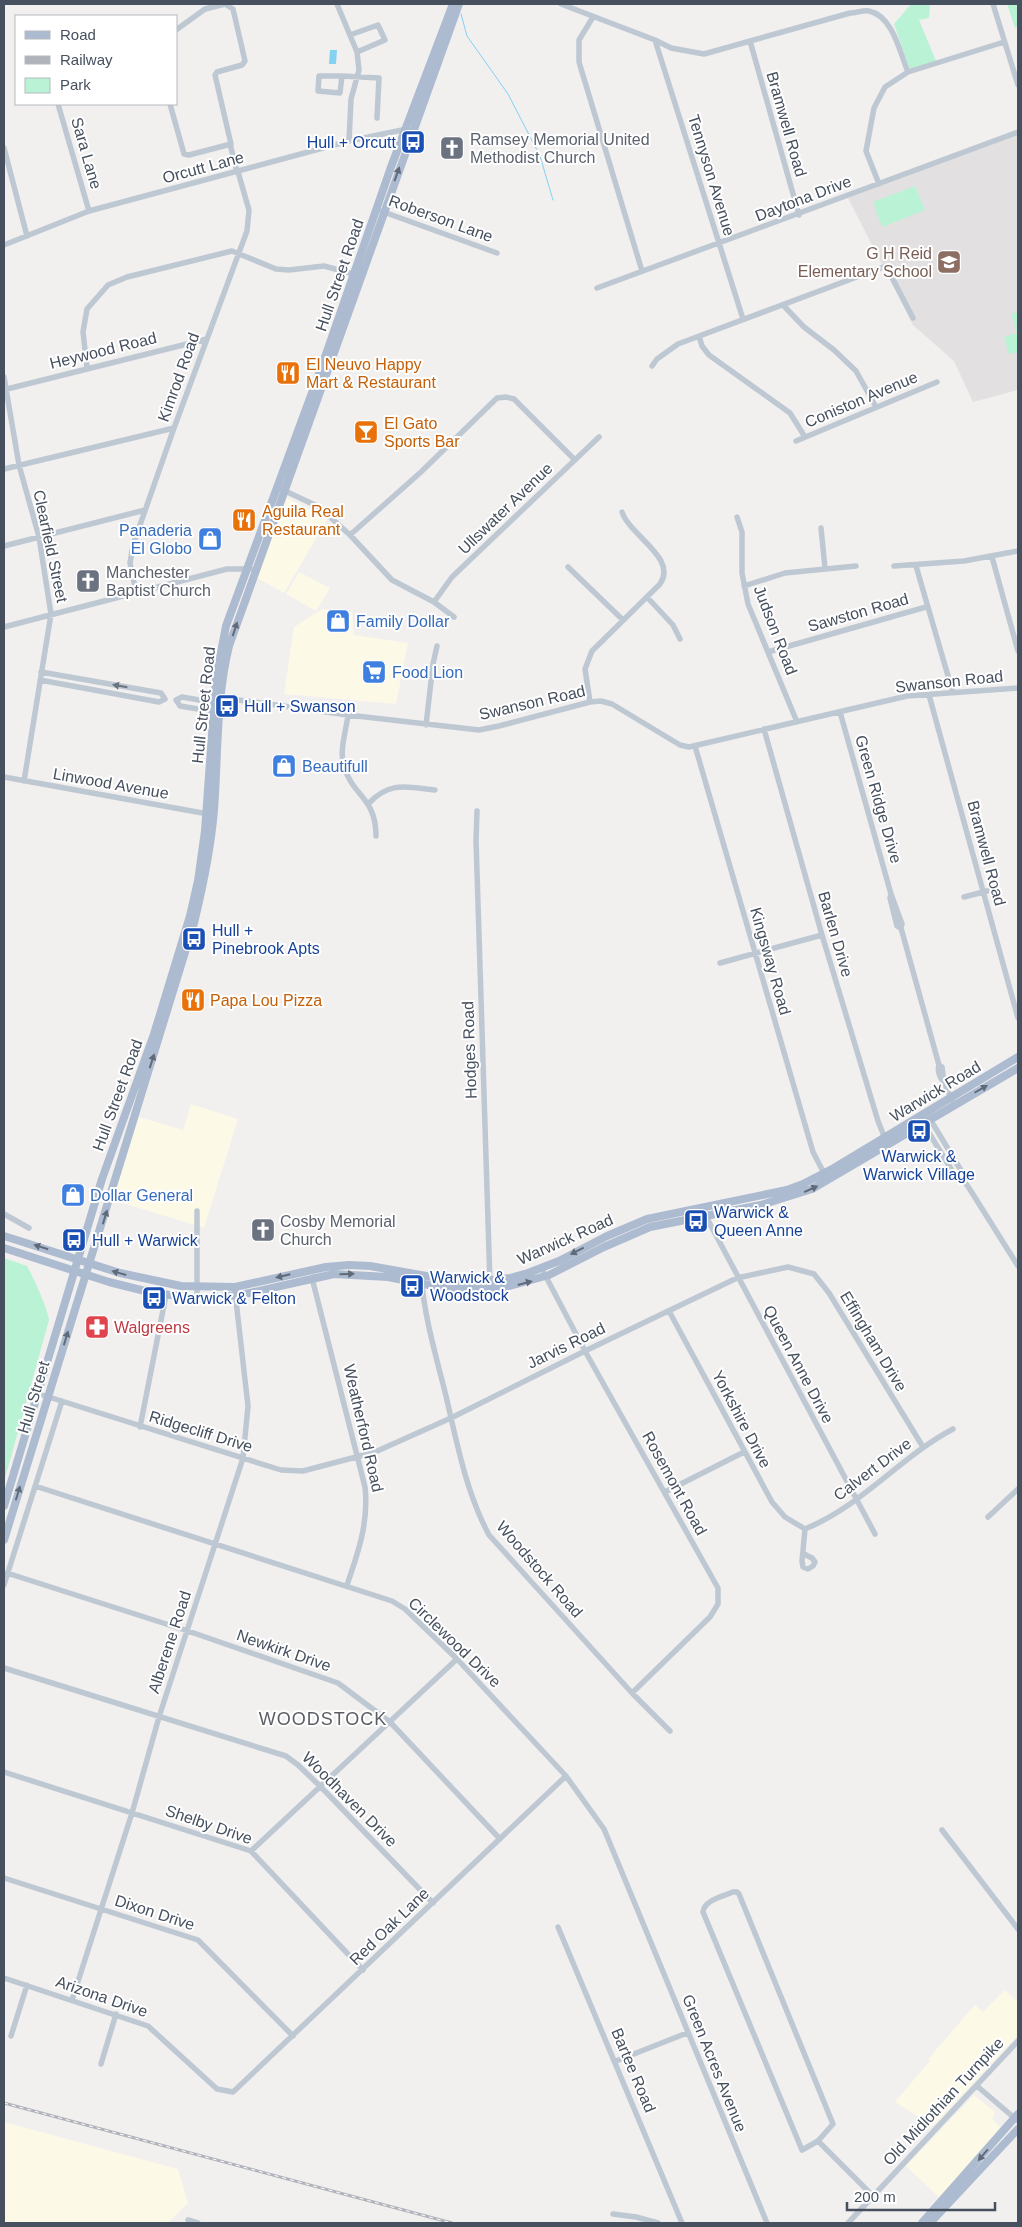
<svg xmlns="http://www.w3.org/2000/svg" width="1022" height="2227" font-family="Helvetica,sans-serif">
  <style>
    .commercial { fill: #fdf9e7 }
    .education { fill: #e3e0e1 }
    .green { fill: #baf2d5 }
    .water { fill: #84d1f2 }
    .lines { fill: none; stroke-linecap: round; stroke-linejoin: round }
    .stream { stroke: #84d1f2; stroke-width: 1 }
    .minor { stroke: #bec8d2; stroke-width: 5.5 }
    .major { stroke: #adbbd0; stroke-width: 8 }
    .rail-casing { stroke: #b0b3ba; stroke-width: 3 }
    .rail { stroke: #fff; stroke-width: 1; stroke-dasharray: 4; stroke-linecap: butt }
    .oneway { fill: #606b7a }
    .oneway2 { fill: #6a7481 }
    .labels { text-anchor: middle; stroke-width: 4; stroke-linejoin: round; paint-order: stroke }
    .street-label { font-size: 16px; fill: #46505e; stroke: #fff }
    .worship-label { font-size: 16px; fill: #5b616d; stroke: #fff; text-anchor: start }
    .transit-label { font-size: 16px; fill: #164399; stroke: #fff; text-anchor: start }
    .education-label { font-size: 16px; fill: #785e54; stroke: #fff; text-anchor: end }
    .food-label { font-size: 16px; fill: #c56008; stroke: #fff; text-anchor: start }
    .shop-label { font-size: 16px; fill: #366cbe; stroke: #fff; text-anchor: start }
    .health-label { font-size: 16px; fill: #be3a42; stroke: #fff; text-anchor: start }
    .neighbourhood-label { font-size: 18px; letter-spacing: 1px; fill: #5b5e64; stroke: #fff }
  </style>
  <rect width="100%" height="100%" fill="#f2efef"/>
  <path class="commercial" d="M287,498L328,518L284,593L257,578Z
    M299,572L330,588L316,611L286,594Z
    M322,609L352,612L354,635L408,643L396,704L284,694L294,627Z
    M191,1104L238,1119L204,1228L113,1200L139,1117L183,1130Z
    M1005,1990L1018,2002V2035L933,2126L895,2102L930,2061L929,2058L975,2005L983,2012Z
    M974,2095L995,2112L992,2119L1002,2129L941,2199L906,2166Z
    M4,2122L178,2169L188,2203L168,2223H4Z"/>
  <path class="education" d="M1018,134V390L973,402L954,361L913,325L848,198Z"/>
  <path class="green" d="M911,4H930L929,18L919,20L936,61L910,69L894,24Z
    M1007,4H1018V26L1015,28Z
    M915,186L925,210L882,227L873,202Z
    M1018,312V352L1009,354L1004,337L1017,333L1011,314Z
    M4,1258L27,1266C32,1274 49,1312 49,1320L4,1482Z"/>
  <path class="water" d="M330,50H337L336,64H329Z"/>
  <g class="lines">
    <path class="stream" d="M461,14L467,36L508,94L540,156L553,200"/>
    <path class="minor" d="M337,4L357,52
      M561,4L655,40L671,48L704,54L850,13C855,13 864,10 869,11C893,16 900,53 908,72
      M993,4L1018,85
      M593,17L579,40V62L642,271
      M655,40L743,319
      M750,41L799,215
      M319,76H342L340,93L318,91Z
      M342,76L379,78L377,118
      M58,104L89,211
      M170,104L184,154L189,155L231,144L215,75L217,72L242,65L245,61L233,9L225,4L205,9L176,30
      M349,141L351,99L359,70L357,52L385,40L378,25L350,35
      M230,144L237,172
      M4,148L27,236
      M879,184L866,151L874,108L885,87L908,72L1004,42
      M381,211L497,253
      M4,245L89,211L349,141L407,129
      M597,288L1018,132
      M783,305L804,327L834,350L856,371L876,407
      M699,336L702,346L709,355L790,413L805,437
      M652,366L657,359L678,344L886,266L913,318
      M87,368L83,332L87,309L108,285L127,277L232,251L276,269L289,270L324,266L357,275
      M4,377L19,465L39,537L51,614L24,781
      M7,389L207,339
      M796,441L937,382
      M4,469L174,428
      M281,489L319,507L350,535L392,580L434,602L454,617
      M737,517L742,532V573L748,604L797,722
      M821,528L825,568
      M350,535L421,472L497,398L506,397L514,399L575,460
      M4,546L145,510
      M992,557L1018,651
      M894,566L964,561L1018,551
      M916,566L953,693
      M568,567L623,620
      M744,586L785,573L856,566
      M136,592L130,563L133,545L174,428L247,231L249,210L238,172
      M647,597L673,625L680,639
      M434,602L452,577L599,437
      M4,627L227,569H251
      M768,652L926,607
      M40,680L159,702L165,699L161,693L41,672
      M929,695L1018,1018
      M217,697L348,715L479,730L499,726L590,702L601,701L612,704L680,745L689,747L907,696L1018,688
      M590,702L585,669L592,651L660,584C678,558 630,536 622,512
      M216,712L180,706L176,700L182,697L216,703
      M840,712L891,894L902,924L901,928L939,1065L942,1067L944,1082
      M348,715C346,731 339,751 344,766C352,796 376,797 376,836
      M426,725L433,664L437,646
      M764,729L822,935L878,1121L886,1141
      M695,746L813,1152L826,1177
      M4,777L208,814
      M369,803C390,781 407,787 435,790
      M477,811L476,840L490,1284
      M891,894L890,898L897,926L901,928
      M964,897L991,890
      M720,963L822,935
      M939,1065C937,1070 940,1079 944,1082L954,1105
      M926,1120L933,1124L962,1172L964,1181
      M927,1121L926,1128L956,1177L964,1181L969,1188L1018,1266
      M701,1207L875,1534
      M197,1211V1298
      M4,1214L29,1228
      M544,1273L585,1351L718,1588V1604L710,1617L632,1693
      M421,1275C424,1316 436,1356 446,1396C457,1443 466,1492 489,1535L632,1693L670,1731
      M314,1277L313,1282L365,1487C369,1522 358,1553 347,1585
      M669,1311L772,1502L785,1517L805,1529
      M36,1393L281,1470L303,1471L375,1452L451,1418L585,1351L737,1278L788,1267L814,1274L829,1293L923,1447
      M140,1427L166,1295
      M35,1486L392,1601L405,1609L457,1659L566,1776L604,1829L767,2223
      M665,1492L744,1452
      M988,1517L1018,1489
      M805,1529C862,1506 900,1457 953,1429
      M804,1554L812,1558L815,1562L813,1566L808,1569L803,1567L802,1561L805,1529
      M7,1573L188,1631L338,1683L390,1722L500,1839
      M4,1585L62,1401
      M4,1668L286,1756L298,1765L321,1787L433,1903
      M4,1772L251,1851L363,1970
      M942,1830L1018,1929
      M251,1851L457,1659
      M4,1878L198,1940L293,2036
      M733,1892H737L739,1894L833,2124L818,2141L802,2150L703,1912C704,1900 724,1896 733,1892Z
      M558,1927L682,2223
      M4,1978L148,2026L217,2089L233,2092L566,1776
      M72,2000L132,1813L159,1717L243,1458L248,1406L235,1292
      M11,2036L27,1985
      M616,2061L687,2033
      M101,2064L116,2014
      M977,2086L1018,2121
      M818,2141L873,2196
      M613,2214L636,2217L658,2223
      M188,2220L198,2223
      M848,2223L1018,2041"/>
    <path class="major" d="M4,1236L120,1273L181,1286L235,1287L326,1267L349,1265L370,1266L449,1280L476,1282L510,1278L528,1273L559,1261L607,1236L647,1219L787,1190L803,1184L834,1168L1018,1057
      M4,1248L109,1282L149,1292L191,1298H212L245,1294L334,1274L388,1277L449,1289L502,1288L549,1275L604,1247L650,1227L761,1205L812,1189L1018,1068
      M4,1506L102,1179L154,1034L190,916L198,881L205,831L216,679L226,626L323,363L391,167L453,4
      M4,1540L194,923C203,886 211,848 214,810C218,756 216,699 229,646L459,4
      M922,2223L1018,2114
      M930,2223L1018,2129"/>
    <defs>
      <path id="rail" d="M4,2103L452,2223"/>
    </defs>
    <use href="#rail" class="rail-casing"/>
    <use href="#rail" class="rail"/>
  </g>
  <defs><path id="oneway-solid" d="M-6-.8H1V-3.2L6.5 0L1 3.2V.8H-6Z" transform="scale(1.25)"/></defs>
  <g class="oneway">
    <use href="#oneway-solid" transform="translate(397 174) rotate(-70)"/>
    <use href="#oneway-solid" transform="translate(235 629) rotate(-72)"/>
    <use href="#oneway-solid" transform="translate(152 1061) rotate(-72)"/>
    <use href="#oneway-solid" transform="translate(981 1089) rotate(-30)"/>
    <use href="#oneway-solid" transform="translate(811 1189) rotate(-24)"/>
    <use href="#oneway-solid" transform="translate(105 1217) rotate(-73)"/>
    <use href="#oneway-solid" transform="translate(41 1247) rotate(-163)"/>
    <use href="#oneway-solid" transform="translate(577 1251) rotate(153)"/>
    <use href="#oneway-solid" transform="translate(119 1273) rotate(-164)"/>
    <use href="#oneway-solid" transform="translate(347 1274) rotate(-1)"/>
    <use href="#oneway-solid" transform="translate(283 1276) rotate(167)"/>
    <use href="#oneway-solid" transform="translate(525 1283) rotate(-15)"/>
    <use href="#oneway-solid" transform="translate(66 1338) rotate(-73)"/>
    <use href="#oneway-solid" transform="translate(18 1493) rotate(-73)"/>
    <use href="#oneway-solid" transform="translate(983 2155) rotate(131)"/>
  </g>
  <use class="oneway2" href="#oneway-solid" transform="translate(120 686) rotate(-170)"/>
  <defs>
    <symbol id="bus-square" viewBox="-11 -11 22 22"><rect x="-9" y="-9" width="18" height="18" rx="4" fill="#1a4fb4" stroke="#fff"/><path d="M-5-6H5V4H4V6H2V4H-2V6H-4V4H-5ZM-3.5-4V0h7V-4ZM-3.5 1.2v1.5H-2V1.2ZM2 1.2v1.5H3.5V1.2Z" fill="#fff"/></symbol>
    <symbol id="church-square" viewBox="-11 -11 22 22"><rect x="-9" y="-9" width="18" height="18" rx="4" fill="#6b7280" stroke="#fff"/><path d="M-1.2-6h2.4v3.5h3.3v2.4h-3.3V6h-2.4V-.1h-3.3v-2.4h3.3Z" fill="#fff"/></symbol>
    <symbol id="school-square" viewBox="-11 -11 22 22"><rect x="-9" y="-9" width="18" height="18" rx="4" fill="#8d6e63" stroke="#fff"/><path d="M0-5L7-2L0 1L-7-2ZM-4 1L0 2.5L4 1V4Q0 6-4 4Z" fill="#fff"/></symbol>
    <symbol id="restaurant-square" viewBox="-11 -11 22 22"><rect x="-9" y="-9" width="18" height="18" rx="4" fill="#e8710a" stroke="#fff"/><path d="M-5-6h1v4h1v-4h1v4h1v-4h1v5L-1.5 .5V6h-2V.5L-5-1ZM5-6V6H3V1.5H1.5Q1.5-4 5-6Z" fill="#fff"/></symbol>
    <symbol id="bar-square" viewBox="-11 -11 22 22"><rect x="-9" y="-9" width="18" height="18" rx="4" fill="#e8710a" stroke="#fff"/><path d="M-6-5H6L.8 .8V4.5H3.5V6h-7V4.5H-.8V.8Z" fill="#fff"/></symbol>
    <symbol id="shop-square" viewBox="-11 -11 22 22"><rect x="-9" y="-9" width="18" height="18" rx="4" fill="#3f7fe0" stroke="#fff"/><path d="M-5-2.5h2.3a2.7 3.5 0 0 1 5.4 0H5L5.5 6h-11ZM-1.5-2.5h3a1.5 2.3 0 0 0-3 0Z" fill="#fff"/></symbol>
    <symbol id="supermarket-square" viewBox="-11 -11 22 22"><rect x="-9" y="-9" width="18" height="18" rx="4" fill="#3f7fe0" stroke="#fff"/><path d="M-6-5.5h2.5l.6 2H6L4.5 2H-2.5L-4.4-4H-6ZM-1.5 3.2a1.3 1.3 0 1 0 .1 0ZM3 3.2a1.3 1.3 0 1 0 .1 0Z" fill="#fff"/></symbol>
    <symbol id="pharmacy-square" viewBox="-11 -11 22 22"><rect x="-9" y="-9" width="18" height="18" rx="4" fill="#e0444e" stroke="#fff"/><path d="M-2-6h4v4h4v4h-4v4h-4v-4h-4v-4h4Z" fill="#fff"/></symbol>
  </defs>
  <g fill-rule="evenodd">
    <use href="#bus-square" x="399" y="128" width="28" height="28"/>
    <use href="#church-square" x="438" y="134" width="28" height="28"/>
    <use href="#school-square" x="935" y="248" width="28" height="28"/>
    <use href="#restaurant-square" x="274" y="359" width="28" height="28"/>
    <use href="#bar-square" x="352" y="418" width="28" height="28"/>
    <use href="#restaurant-square" x="230" y="506" width="28" height="28"/>
    <use href="#shop-square" x="196" y="525" width="28" height="28"/>
    <use href="#church-square" x="74" y="567" width="28" height="28"/>
    <use href="#shop-square" x="324" y="607" width="28" height="28"/>
    <use href="#supermarket-square" x="360" y="658" width="28" height="28"/>
    <use href="#bus-square" x="213" y="692" width="28" height="28"/>
    <use href="#shop-square" x="270" y="752" width="28" height="28"/>
    <use href="#bus-square" x="180" y="925" width="28" height="28"/>
    <use href="#restaurant-square" x="179" y="986" width="28" height="28"/>
    <use href="#bus-square" x="905" y="1117" width="28" height="28"/>
    <use href="#shop-square" x="59" y="1181" width="28" height="28"/>
    <use href="#bus-square" x="682" y="1207" width="28" height="28"/>
    <use href="#church-square" x="249" y="1216" width="28" height="28"/>
    <use href="#bus-square" x="60" y="1226" width="28" height="28"/>
    <use href="#bus-square" x="398" y="1272" width="28" height="28"/>
    <use href="#bus-square" x="140" y="1284" width="28" height="28"/>
    <use href="#pharmacy-square" x="83" y="1313" width="28" height="28"/>
  </g>
  <g class="labels">
    <g class="street-label">
      <text transform="translate(787 124) rotate(74)" y="6">Bramwell Road</text>
      <text transform="translate(87 153) rotate(74)" y="6">Sara Lane</text>
      <text transform="translate(203 167) rotate(-15)" y="6">Orcutt Lane</text>
      <text transform="translate(712 175) rotate(73)" y="6">Tennyson Avenue</text>
      <text transform="translate(803 198) rotate(-21)" y="6">Daytona Drive</text>
      <text transform="translate(441 218) rotate(20)" y="6">Roberson Lane</text>
      <text transform="translate(339 275) rotate(-71)" y="6">Hull Street Road</text>
      <text transform="translate(103 350) rotate(-14)" y="6">Heywood Road</text>
      <text transform="translate(178 377) rotate(-70)" y="6">Kimrod Road</text>
      <text transform="translate(861 399) rotate(-23)" y="6">Coniston Avenue</text>
      <text transform="translate(505 508) rotate(-44)" y="6">Ullswater Avenue</text>
      <text transform="translate(51 546) rotate(78)" y="6">Clearfield Street</text>
      <text transform="translate(858 612) rotate(-16)" y="6">Sawston Road</text>
      <text transform="translate(776 630) rotate(69)" y="6">Judson Road</text>
      <text transform="translate(949 681) rotate(-6)" y="6">Swanson Road</text>
      <text transform="translate(532 702) rotate(-13)" y="6">Swanson Road</text>
      <text transform="translate(203 705) rotate(-84)" y="6">Hull Street Road</text>
      <text transform="translate(111 783) rotate(10)" y="6">Linwood Avenue</text>
      <text transform="translate(879 799) rotate(74)" y="6">Green Ridge Drive</text>
      <text transform="translate(987 853) rotate(75)" y="6">Bramwell Road</text>
      <text transform="translate(836 934) rotate(74)" y="6">Barlen Drive</text>
      <text transform="translate(771 961) rotate(74)" y="6">Kingsway Road</text>
      <text transform="translate(469 1050) rotate(-92)" y="6">Hodges Road</text>
      <text transform="translate(935 1091) rotate(-31)" y="6">Warwick Road</text>
      <text transform="translate(117 1095) rotate(-70)" y="6">Hull Street Road</text>
      <text transform="translate(565 1239) rotate(-24)" y="6">Warwick Road</text>
      <text transform="translate(874 1341) rotate(59)" y="6">Effingham Drive</text>
      <text transform="translate(566 1345) rotate(-26)" y="6">Jarvis Road</text>
      <text transform="translate(799 1364) rotate(62)" y="6">Queen Anne Drive</text>
      <text transform="translate(33 1397) rotate(-73)" y="6">Hull Street</text>
      <text transform="translate(742 1419) rotate(62)" y="6">Yorkshire Drive</text>
      <text transform="translate(364 1428) rotate(77)" y="6">Weatherford Road</text>
      <text transform="translate(201 1431) rotate(17)" y="6">Ridgecliff Drive</text>
      <text transform="translate(872 1469) rotate(-37)" y="6">Calvert Drive</text>
      <text transform="translate(675 1483) rotate(61)" y="6">Rosemont Road</text>
      <text transform="translate(540 1569) rotate(49)" y="6">Woodstock Road</text>
      <text transform="translate(169 1642) rotate(-72)" y="6">Alberene Road</text>
      <text transform="translate(455 1642) rotate(44)" y="6">Circlewood Drive</text>
      <text transform="translate(284 1650) rotate(19)" y="6">Newkirk Drive</text>
      <text transform="translate(350 1799) rotate(45)" y="6">Woodhaven Drive</text>
      <text transform="translate(209 1824) rotate(19)" y="6">Shelby Drive</text>
      <text transform="translate(155 1912) rotate(18)" y="6">Dixon Drive</text>
      <text transform="translate(389 1926) rotate(-44)" y="6">Red Oak Lane</text>
      <text transform="translate(102 1996) rotate(19)" y="6">Arizona Drive</text>
      <text transform="translate(715 2063) rotate(68)" y="6">Green Acres Avenue</text>
      <text transform="translate(634 2070) rotate(67)" y="6">Bartee Road</text>
      <text transform="translate(943 2101) rotate(-47)" y="6">Old Midlothian Turnpike</text>
    </g>
    <g class="worship-label">
      <text x="470" y="145">Ramsey Memorial United<tspan x="470" dy="18">Methodist Church</tspan></text>
      <text x="106" y="578">Manchester<tspan x="106" dy="18">Baptist Church</tspan></text>
      <text x="280" y="1227">Cosby Memorial<tspan x="280" dy="18">Church</tspan></text>
    </g>
    <g class="transit-label">
      <text x="396" y="148" text-anchor="end">Hull + Orcutt</text>
      <text x="244" y="712">Hull + Swanson</text>
      <text x="212" y="936">Hull +<tspan x="212" dy="18">Pinebrook Apts</tspan></text>
      <text x="919" y="1162" text-anchor="middle">Warwick &amp;<tspan x="919" dy="18">Warwick Village</tspan></text>
      <text x="714" y="1218">Warwick &amp;<tspan x="714" dy="18">Queen Anne</tspan></text>
      <text x="92" y="1246">Hull + Warwick</text>
      <text x="430" y="1283">Warwick &amp;<tspan x="430" dy="18">Woodstock</tspan></text>
      <text x="172" y="1304">Warwick &amp; Felton</text>
    </g>
    <g class="education-label">
      <text x="932" y="259">G H Reid<tspan x="932" dy="18">Elementary School</tspan></text>
    </g>
    <g class="food-label">
      <text x="306" y="370">El Neuvo Happy<tspan x="306" dy="18">Mart &amp; Restaurant</tspan></text>
      <text x="384" y="429">El Gato<tspan x="384" dy="18">Sports Bar</tspan></text>
      <text x="262" y="517">Aguila Real<tspan x="262" dy="18">Restaurant</tspan></text>
      <text x="210" y="1006">Papa Lou Pizza</text>
    </g>
    <g class="shop-label">
      <text x="192" y="536" text-anchor="end">Panaderia<tspan x="192" dy="18">El Globo</tspan></text>
      <text x="356" y="627">Family Dollar</text>
      <text x="392" y="678">Food Lion</text>
      <text x="302" y="772">Beautifull</text>
      <text x="90" y="1201">Dollar General</text>
    </g>
    <g class="health-label">
      <text x="114" y="1333">Walgreens</text>
    </g>
    <g class="neighbourhood-label">
      <text x="323" y="1725">WOODSTOCK</text>
    </g>
  </g>
  <rect width="1022" height="2227" fill="none" stroke="#46505e" stroke-width="10"/>
  <rect x="15" y="15" width="162" height="90" fill="#ffffff" stroke="#b5b9bf"/>
  <rect x="25" y="31" width="25" height="8" fill="#adbbd0" stroke="#b5b9bf"/>
  <text x="60" y="40" font-size="15" fill="#46505e">Road</text>
  <rect x="25" y="56" width="25" height="8" fill="#b0b3ba" stroke="#b5b9bf"/>
  <text x="60" y="65" font-size="15" fill="#46505e">Railway</text>
  <rect x="25" y="78" width="25" height="15" fill="#baf2d5" stroke="#b5b9bf"/>
  <text x="60" y="90" font-size="15" fill="#46505e">Park</text>
  <path d="M847 2202v8h148v-8" fill="none" stroke="#46505e" stroke-width="2.5"/>
  <text x="854" y="2202" font-size="15" fill="#46505e" stroke="#ffffff" stroke-width="4" paint-order="stroke">200 m</text>
</svg>
